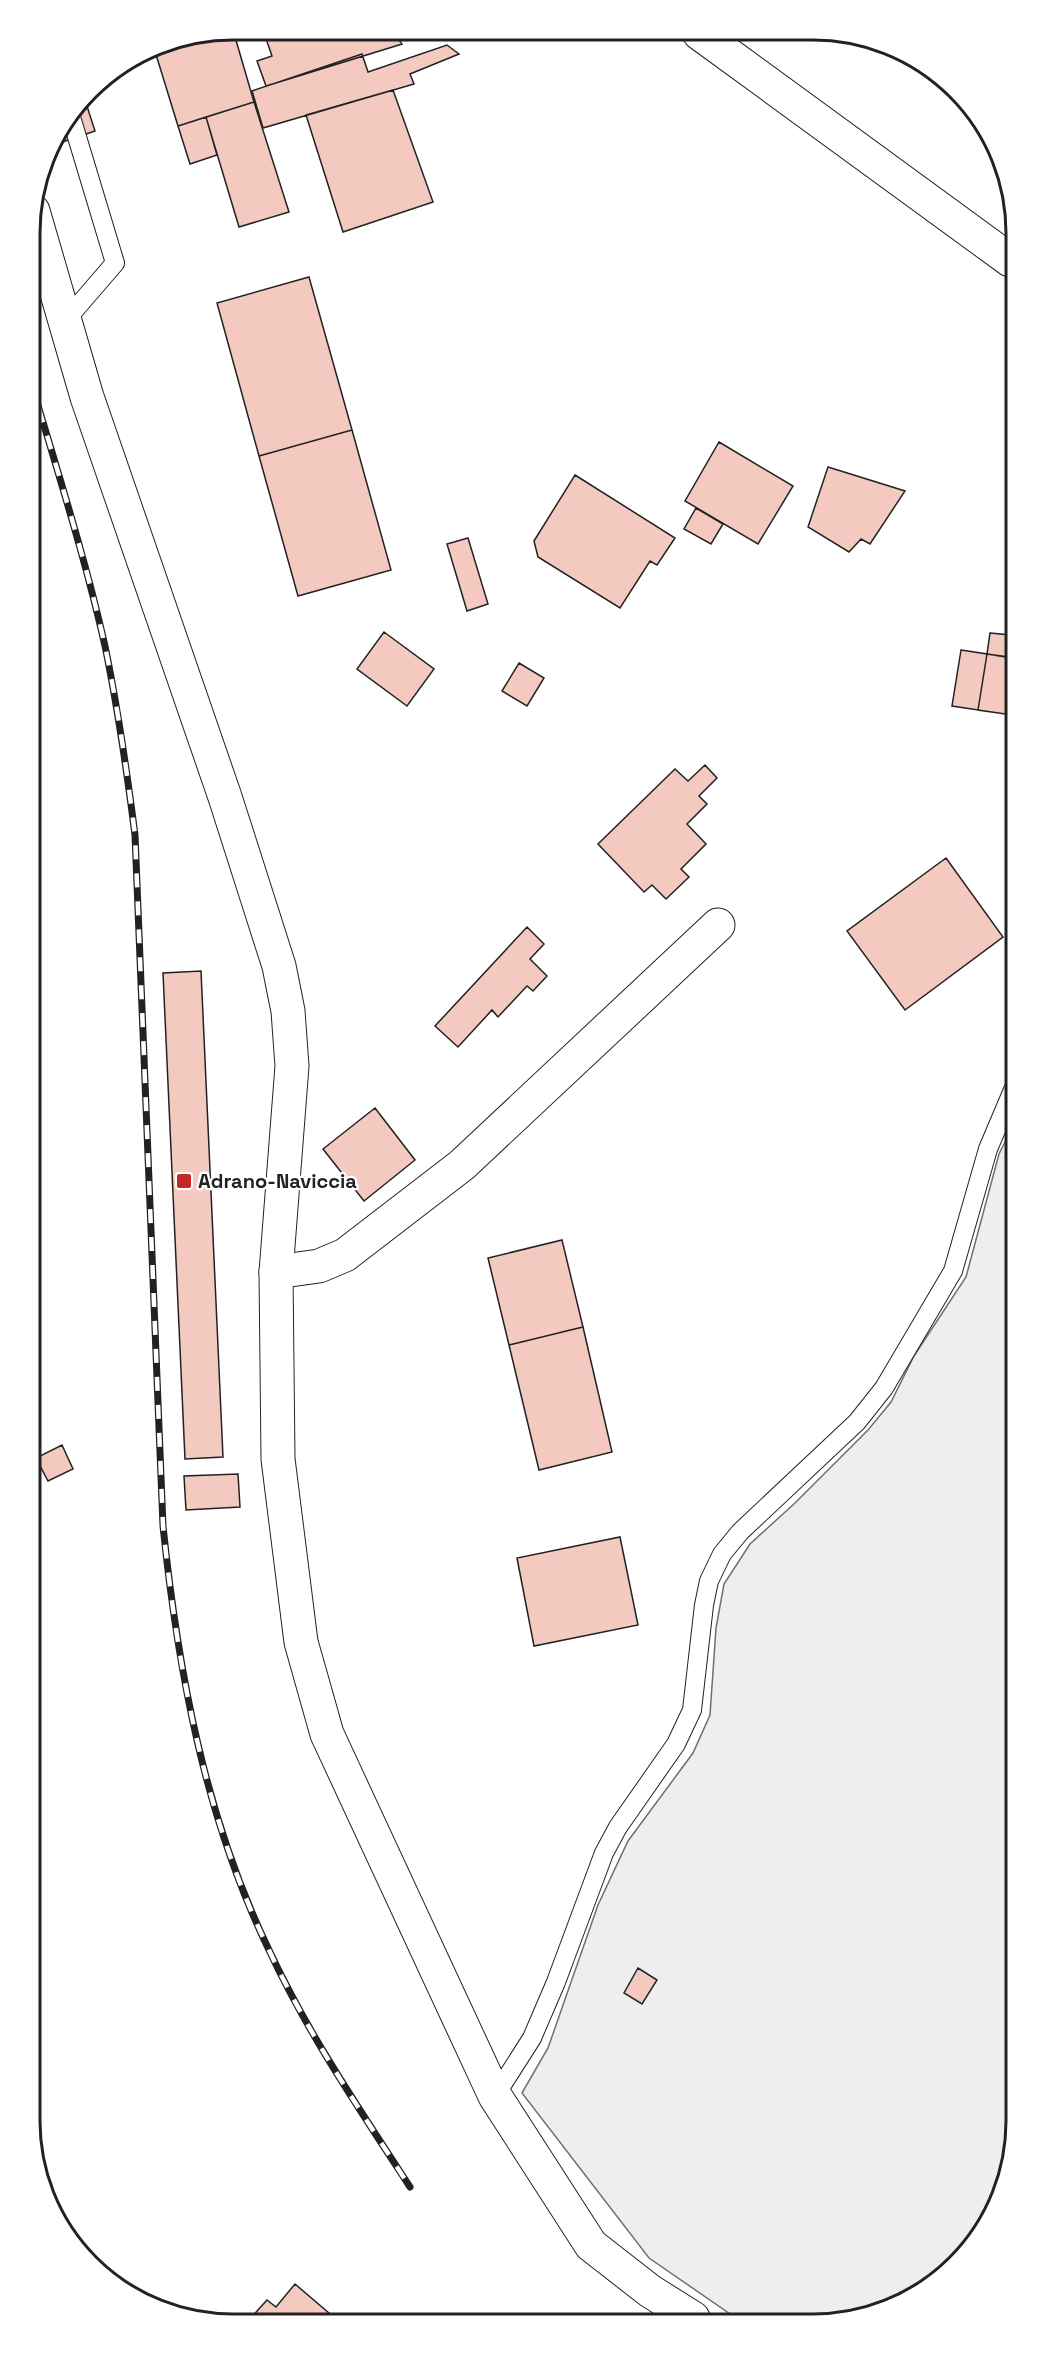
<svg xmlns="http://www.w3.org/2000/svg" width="1047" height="2354" font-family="'Space Grotesk',sans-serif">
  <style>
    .green { fill: #eee; stroke: #6f6f6f; stroke-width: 1.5 }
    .building { fill: #f3c9c0; stroke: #222; stroke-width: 1.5 }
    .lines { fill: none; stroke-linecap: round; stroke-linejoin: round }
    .lane-casing { stroke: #222; stroke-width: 20 }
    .street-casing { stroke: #222; stroke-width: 35 }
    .secondary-casing { stroke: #222; stroke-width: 35 }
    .primary-casing { stroke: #222; stroke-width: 35 }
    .lane { stroke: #fff; stroke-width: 18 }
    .street { stroke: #fff; stroke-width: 33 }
    .secondary { stroke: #fff; stroke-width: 33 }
    .primary { stroke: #fff; stroke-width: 33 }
    .rail-casing { stroke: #222; stroke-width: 7 }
    .rail { stroke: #fff; stroke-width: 4.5; stroke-dasharray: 14; stroke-linecap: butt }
    .poi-dot { fill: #c62828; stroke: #fff; stroke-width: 2 }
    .labels { text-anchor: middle; stroke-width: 4.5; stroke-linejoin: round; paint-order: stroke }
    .poi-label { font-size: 20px; font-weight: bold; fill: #222; stroke: #fff; text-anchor: start }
    .rim { fill: none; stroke: #222; stroke-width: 3 }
  </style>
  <rect width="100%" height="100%" fill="#fff"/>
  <path class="green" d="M1013,1126L1017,2134L1002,2198L975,2245L927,2289L866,2317L736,2318L649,2258L522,2093L548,2048L598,1905L628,1841L693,1753L710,1715L716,1628L724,1584L750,1544L795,1503L868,1430L891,1402L914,1356L966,1277L999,1154Z"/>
  <path class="building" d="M233,30L254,102L178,126L154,48L174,42Z
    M271,30L378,31L380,33L392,31L402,44L266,86L257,61L272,56L264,33Z
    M447,45L459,54L410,74L414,84L263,128L252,91L362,54L368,72Z
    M393,90L433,202L343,232L306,115Z
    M85,100L95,131L51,146V143Z
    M254,102L289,212L239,227L206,117Z
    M206,117L217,155L190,164L178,126Z
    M309,277L352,430L259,456L217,303Z
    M352,430L391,570L298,596L259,456Z
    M719,442L793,486L758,544L685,501Z
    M828,467L905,491L870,544L861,539L849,552L808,527Z
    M575,475L675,538L657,565L650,561L620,608L538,557L534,541Z
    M696,508L723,524L711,544L684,529Z
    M468,538L488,604L467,611L447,544Z
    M384,632L434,669L407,706L357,669Z
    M990,633L1011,635L1009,657L987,654Z
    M961,650L987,654L978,710L952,706Z
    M987,654L1012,658V715L978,710Z
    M519,663L544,678L527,706L502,691Z
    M705,765L717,778L699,796L707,804L687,824L706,844L681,869L689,877L666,899L652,885L644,892L598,844L675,769L688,781Z
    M946,858L1003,937L905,1010L847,931Z
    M527,927L544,944L530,959L547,976L533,991L527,986L498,1017L492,1010L458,1047L435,1026Z
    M201,971L223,1457L185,1459L163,973Z
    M375,1108L415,1160L364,1201L323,1149Z
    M562,1240L583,1327L509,1345L488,1258Z
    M583,1327L612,1452L539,1470L509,1345Z
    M62,1445L73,1469L48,1481L36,1458Z
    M238,1474L240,1507L186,1510L184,1476Z
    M620,1537L638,1625L534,1646L517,1558Z
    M638,1968L657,1980L642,2004L624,1993Z
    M295,2284L336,2319L249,2320L267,2300L276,2307Z"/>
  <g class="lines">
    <defs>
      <path id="lane" d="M65,321L115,263L71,117
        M495,2096L532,2038L556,1982L604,1853L618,1827L676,1744L692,1710L704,1605L709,1581L722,1554L740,1532L857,1422L884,1388L953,1271L988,1149L1013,1090"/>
      <path id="street" d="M276,1272L319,1266L345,1255L462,1165L718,925"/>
      <path id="secondary" d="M33,211L87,397L225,797L279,966L288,1011L292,1066L276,1272L278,1459L301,1642L327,1734L495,2096L591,2245L650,2291L693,2318"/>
      <path id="primary" d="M699,33L1010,260"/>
    </defs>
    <use href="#lane" class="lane-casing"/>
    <use href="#street" class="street-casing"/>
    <use href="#secondary" class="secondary-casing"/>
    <use href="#primary" class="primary-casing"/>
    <use href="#lane" class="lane"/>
    <use href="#street" class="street"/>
    <use href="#secondary" class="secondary"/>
    <use href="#primary" class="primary"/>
    <defs>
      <path id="rail" d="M31,382C57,470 85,557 105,646C118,709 127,772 135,835L163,1526C178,1671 205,1818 269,1950C308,2034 360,2110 410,2187"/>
    </defs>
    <use href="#rail" class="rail-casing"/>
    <use href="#rail" class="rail"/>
  </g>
  <rect class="poi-dot" x="176" y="1173" width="16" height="16" rx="3"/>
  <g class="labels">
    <g class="poi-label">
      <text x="198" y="1188">Adrano-Naviccia</text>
    </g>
  </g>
  <path d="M0 0H1047V2354H0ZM233 40H813A193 193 0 0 1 1006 233V2121A193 193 0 0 1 813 2314H233A193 193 0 0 1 40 2121V233A193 193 0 0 1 233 40Z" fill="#fff" fill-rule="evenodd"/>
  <path class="rim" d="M233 40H813A193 193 0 0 1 1006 233V2121A193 193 0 0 1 813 2314H233A193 193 0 0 1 40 2121V233A193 193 0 0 1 233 40Z"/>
</svg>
